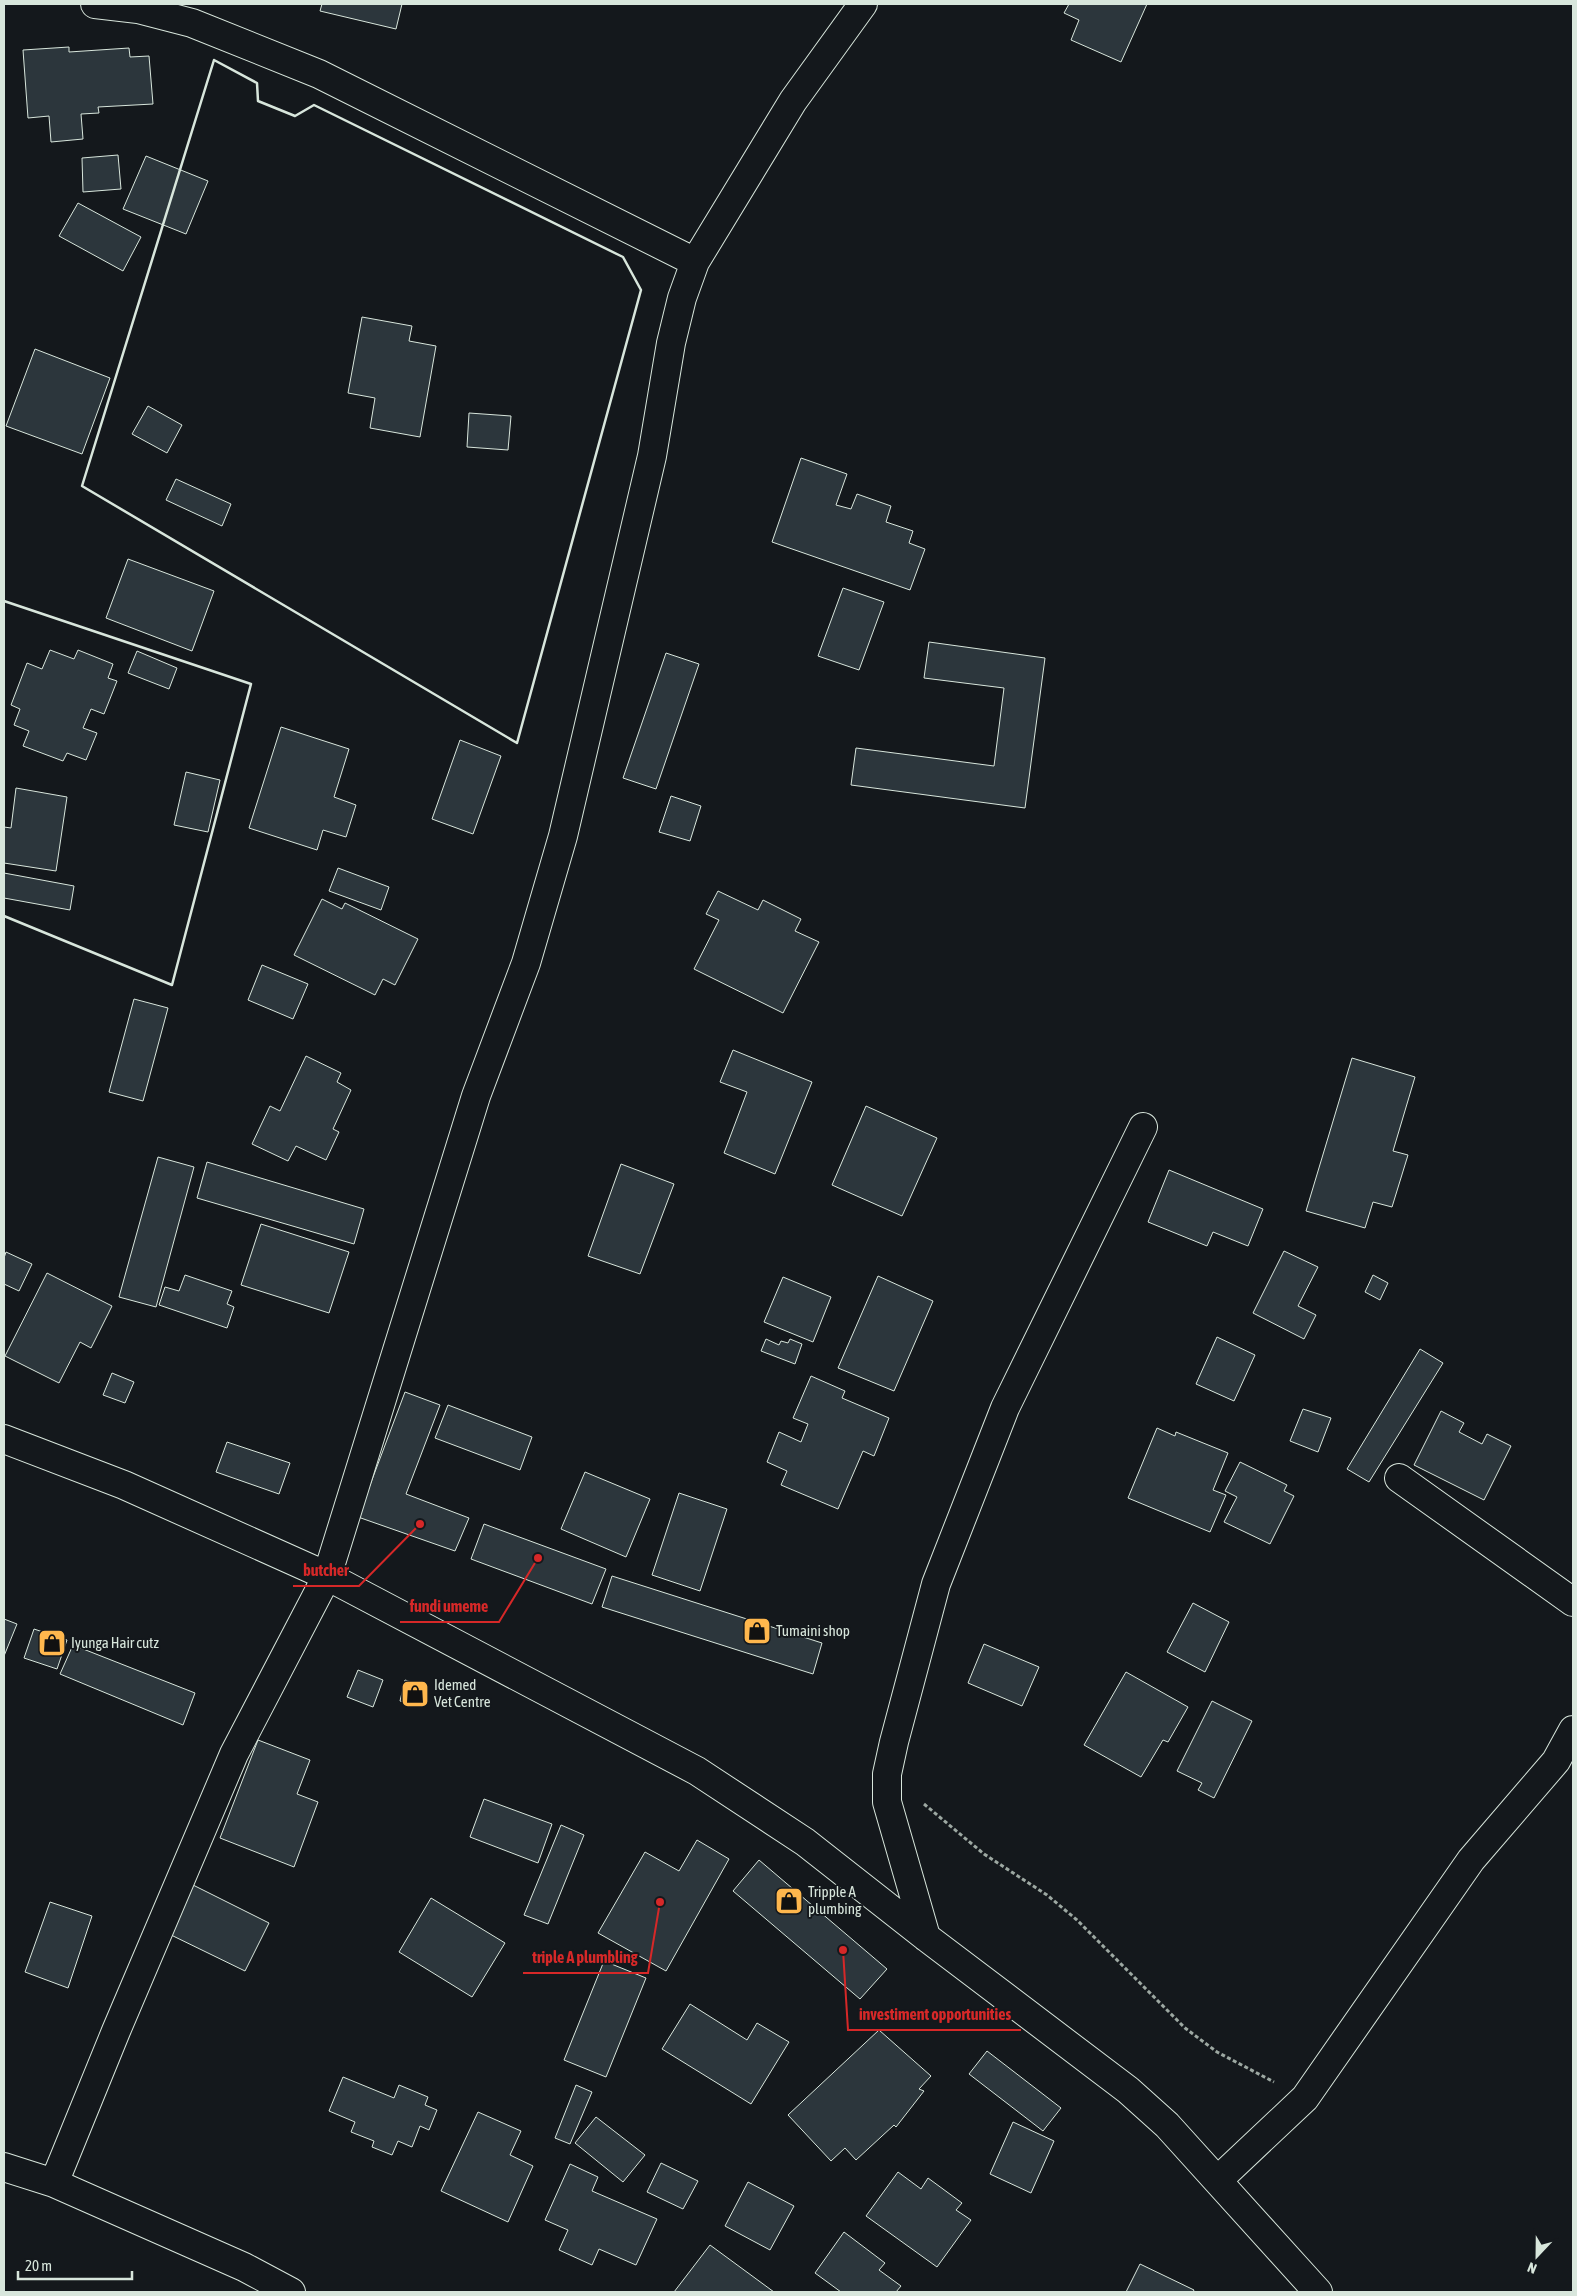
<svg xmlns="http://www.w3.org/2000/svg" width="1577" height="2296" font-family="'Asap Condensed',sans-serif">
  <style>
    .building { fill: #2c363c; stroke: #d8e6dc }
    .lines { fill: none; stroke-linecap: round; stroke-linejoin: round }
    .minor-casing { stroke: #d8e6dc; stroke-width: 30 }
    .path { stroke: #9da8a2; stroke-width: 3; stroke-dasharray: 4 2.5; stroke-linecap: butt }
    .minor { stroke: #14181c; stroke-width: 28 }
    .wall { stroke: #d8e6dc; stroke-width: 2.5 }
    .labels { text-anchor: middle; stroke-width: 4; stroke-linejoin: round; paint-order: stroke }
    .poi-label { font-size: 15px; fill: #d8e6dc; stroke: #14181c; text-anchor: start }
    .leader { fill: none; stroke: #d62828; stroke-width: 2 }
    .callout-dot { fill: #d62828; stroke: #14181c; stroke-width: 2 }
    .callout-label { font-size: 16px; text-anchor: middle; font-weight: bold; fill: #d62828; stroke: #14181c; stroke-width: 4; stroke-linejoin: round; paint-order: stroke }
  </style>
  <rect width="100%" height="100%" fill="#14181c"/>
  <path class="building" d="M322,4H402L396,29L320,11Z
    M1069,4H1147L1121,62L1071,40L1079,20L1064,13Z
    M69,47V52L129,48L130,57L149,56L153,104L98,107L99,113L81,114L83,139L51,142L49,116L28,118L23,50Z
    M118,155L121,189L83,192L82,158Z
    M146,156L208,181L186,234L123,209Z
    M78,203L141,237L123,271L59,236Z
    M362,317L412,326L409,341L436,346L420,437L370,428L375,398L348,393Z
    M35,349L110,378L82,454L6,426Z
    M148,406L182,425L167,453L132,434Z
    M469,413L511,416L508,450L467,447Z
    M801,458L847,474L836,505L851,509L857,494L891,506L886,522L913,531L909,543L925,549L910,590L772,542Z
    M176,479L231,504L222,526L166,500Z
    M128,559L214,591L192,651L106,618Z
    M843,588L884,602L859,670L818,656Z
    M929,642L1045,658L1025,808L851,785L856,748L994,766L1004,688L924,678Z
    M50,650L74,659L78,650L113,664L108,678L117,681L104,714L91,709L83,728L97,733L86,760L67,753L63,761L23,746L29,731L14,725L20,709L11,705L27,663L42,669Z
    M137,651L177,668L169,689L128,673Z
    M666,653L699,664L656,789L623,778Z
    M281,727L349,749L334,797L356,805L346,837L323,830L317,850L249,828Z
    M460,740L501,756L473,834L432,819Z
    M186,772L220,780L208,832L174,825Z
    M16,788L67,797L56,871L4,863V827L11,828Z
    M671,796L701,806L690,841L659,832Z
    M338,868L389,887L381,910L329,891Z
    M4,873L74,886L70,910L4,898Z
    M718,891L758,910L763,900L801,919L795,931L819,942L783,1013L694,969L719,920L706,914Z
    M322,899L342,909L345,903L418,939L395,985L383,979L375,995L294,955Z
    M262,965L308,984L293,1019L248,1000Z
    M134,999L168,1008L143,1101L109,1092Z
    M733,1050L812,1082L775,1174L724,1153L747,1092L720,1082Z
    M306,1056L341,1073L337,1082L351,1090L333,1129L339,1132L326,1160L296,1146L288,1161L252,1144L270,1106L280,1111Z
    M1352,1058L1415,1077L1393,1151L1408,1155L1392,1207L1373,1202L1365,1228L1306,1211Z
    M866,1106L937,1138L902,1216L832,1185Z
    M158,1157L194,1167L156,1307L119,1297Z
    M207,1162L364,1209L354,1244L197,1198Z
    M621,1164L674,1184L640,1274L588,1256Z
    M1169,1170L1263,1209L1248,1246L1213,1232L1207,1246L1148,1222Z
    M261,1224L349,1252L329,1313L241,1285Z
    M1284,1251L1318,1267L1298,1306L1316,1315L1304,1339L1253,1313Z
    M6,1252L32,1264L19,1291L4,1284V1258Z
    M47,1273L112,1306L91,1348L80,1342L59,1383L5,1356Z
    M185,1275L232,1291L227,1304L234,1307L227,1328L159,1305L165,1287L179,1291Z
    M1373,1275L1388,1283L1380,1300L1365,1292Z
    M878,1276L933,1301L894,1391L838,1368Z
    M783,1277L831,1297L813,1342L764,1322Z
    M1217,1337L1255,1355L1234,1401L1196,1384Z
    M766,1339L779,1345L781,1341L788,1343L790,1339L802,1344L795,1364L761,1351Z
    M1420,1349L1443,1363L1369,1482L1347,1469Z
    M112,1373L134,1382L125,1403L103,1395Z
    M811,1376L845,1391L842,1398L889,1418L874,1456L863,1451L838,1509L781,1485L787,1471L767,1462L779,1432L801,1442L808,1424L793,1418Z
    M405,1392L440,1405L406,1494L469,1518L455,1551L358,1517Z
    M448,1405L532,1437L520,1470L435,1438Z
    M1303,1409L1331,1418L1318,1452L1290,1441Z
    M1441,1411L1464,1423L1459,1432L1482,1444L1487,1434L1511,1446L1484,1500L1414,1465Z
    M1157,1428L1175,1436L1176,1432L1228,1453L1213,1490L1226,1495L1210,1532L1128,1498Z
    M227,1442L290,1463L279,1494L216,1472Z
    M1240,1462L1287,1485L1284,1491L1294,1496L1270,1544L1224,1522L1237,1497L1225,1491Z
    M585,1472L650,1499L626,1557L561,1529Z
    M679,1493L727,1509L700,1591L652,1575Z
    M484,1524L606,1569L592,1604L471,1559Z
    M612,1576L822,1643L813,1674L602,1607Z
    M1193,1603L1229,1622L1205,1672L1167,1652Z
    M4,1619L17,1624L4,1656Z
    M34,1629L67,1640L57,1669L24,1658Z
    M984,1644L1039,1667L1022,1706L968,1683Z
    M73,1645L195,1693L183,1725L60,1674Z
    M358,1670L383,1680L373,1707L347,1697Z
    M1126,1672L1188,1707L1168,1742L1163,1740L1141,1777L1084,1745Z
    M405,1680L422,1685L417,1706L400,1701Z
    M1212,1701L1252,1721L1214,1798L1198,1790L1202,1783L1177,1771Z
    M258,1740L310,1760L297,1794L318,1802L294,1867L220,1838Z
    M484,1799L552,1824L538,1863L470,1837Z
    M561,1825L584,1835L548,1924L524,1915Z
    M697,1840L729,1859L666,1971L598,1933L645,1852L679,1871Z
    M759,1860L887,1969L860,1999L733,1891Z
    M193,1885L269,1923L245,1971L169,1934Z
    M431,1898L505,1943L472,1997L399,1952Z
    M50,1902L92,1916L68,1988L25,1972Z
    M604,1961L646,1978L606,2077L564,2060Z
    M690,2004L747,2040L757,2023L789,2042L751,2104L662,2049Z
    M879,2030L931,2076L919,2089L924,2091L896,2127L894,2125L856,2160L845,2148L831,2161L788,2115Z
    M987,2051L1061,2108L1043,2131L969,2074Z
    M343,2077L394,2098L399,2085L428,2097L425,2105L437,2110L429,2130L420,2126L412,2147L398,2141L392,2155L372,2147L374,2141L351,2132L355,2122L329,2111Z
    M576,2085L592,2092L570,2144L555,2138Z
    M478,2112L521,2131L510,2155L533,2166L508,2222L441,2191Z
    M596,2117L645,2155L623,2182L575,2143Z
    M1013,2122L1054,2141L1031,2193L990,2174Z
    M661,2163L698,2181L683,2209L647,2192Z
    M570,2164L598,2177L592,2191L657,2219L636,2265L599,2249L592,2265L559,2250L568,2230L545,2220Z
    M898,2172L921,2189L928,2178L962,2203L956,2210L971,2220L937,2267L866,2216Z
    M748,2182L794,2206L770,2250L725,2226Z
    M844,2232L885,2263L879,2270L901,2286L896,2292H841L815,2273Z
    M710,2245L774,2292H674Z
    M1140,2264L1194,2290L1193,2292H1126Z"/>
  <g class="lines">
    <defs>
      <path id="minor" d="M95,4L138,9L192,23L319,74L695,262
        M4,1439L124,1485L327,1576L697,1771L805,1842L926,1937L1128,2090L1167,2125L1318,2292
        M1399,1478L1573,1602
        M926,1937L887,1802V1774L894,1742L936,1584L1005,1408L1143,1127
        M4,2167L54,2183L244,2267L291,2292
        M1218,2180L1305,2098L1471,1860L1556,1761L1573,1730
        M54,2183L116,2031L234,1754L327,1576L476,1096L526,963L563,836L652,456L671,343L682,298L695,262L793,101L863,4"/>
    </defs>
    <use href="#minor" class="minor-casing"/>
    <path class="path" d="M924,1804L984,1854L1047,1895L1077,1920L1185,2028L1217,2052L1274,2082"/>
    <use href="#minor" class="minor"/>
    <path class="wall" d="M214,60L257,83L258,101L295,116L314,105L623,257L641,290L517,743L82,486Z
      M4,601L251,684L172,985L4,916"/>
  </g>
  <defs>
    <symbol id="shop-square" viewBox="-11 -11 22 22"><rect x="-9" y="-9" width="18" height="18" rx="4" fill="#ffb74d" stroke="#14181c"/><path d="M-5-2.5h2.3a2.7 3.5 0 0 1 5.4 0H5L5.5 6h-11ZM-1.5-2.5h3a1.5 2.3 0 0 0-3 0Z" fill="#111"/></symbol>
  </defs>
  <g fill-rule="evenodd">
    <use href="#shop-square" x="741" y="1615" width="32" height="32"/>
    <use href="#shop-square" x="36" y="1627" width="32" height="32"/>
    <use href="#shop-square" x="399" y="1678" width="32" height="32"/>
    <use href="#shop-square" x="773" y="1885" width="32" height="32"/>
  </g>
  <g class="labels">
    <g class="poi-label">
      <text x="776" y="1636">Tumaini shop</text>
      <text x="71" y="1648">Iyunga Hair cutz</text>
      <text x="434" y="1690">Idemed<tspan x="434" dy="17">Vet Centre</tspan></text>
      <text x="808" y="1897">Tripple A<tspan x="808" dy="17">plumbing</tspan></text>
    </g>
  </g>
  <path class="leader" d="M420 1524L359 1586H293M538 1558L499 1622H400M660 1902L648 1973H523M843 1950L848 2030H1021"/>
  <g class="callout-dot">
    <circle cx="420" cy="1524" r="5"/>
    <circle cx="538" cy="1558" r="5"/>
    <circle cx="660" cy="1902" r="5"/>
    <circle cx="843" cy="1950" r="5"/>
  </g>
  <g class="callout-label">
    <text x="326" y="1576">butcher</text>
    <text x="449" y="1612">fundi umeme</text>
    <text x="585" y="1963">triple A plumbling</text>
    <text x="935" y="2020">investiment opportunities</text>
  </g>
  <rect width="1577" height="2296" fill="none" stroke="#d8e6dc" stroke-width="10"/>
  <g transform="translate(1537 2256) rotate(202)" stroke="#14181c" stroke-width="4" paint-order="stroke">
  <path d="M0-4L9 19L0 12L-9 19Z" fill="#d8e6dc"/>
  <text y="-8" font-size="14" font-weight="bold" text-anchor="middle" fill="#d8e6dc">N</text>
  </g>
  <path d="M18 2271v8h114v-8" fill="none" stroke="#d8e6dc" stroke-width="2.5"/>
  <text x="25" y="2271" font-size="15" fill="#d8e6dc" stroke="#14181c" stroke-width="4" paint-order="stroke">20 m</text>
</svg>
